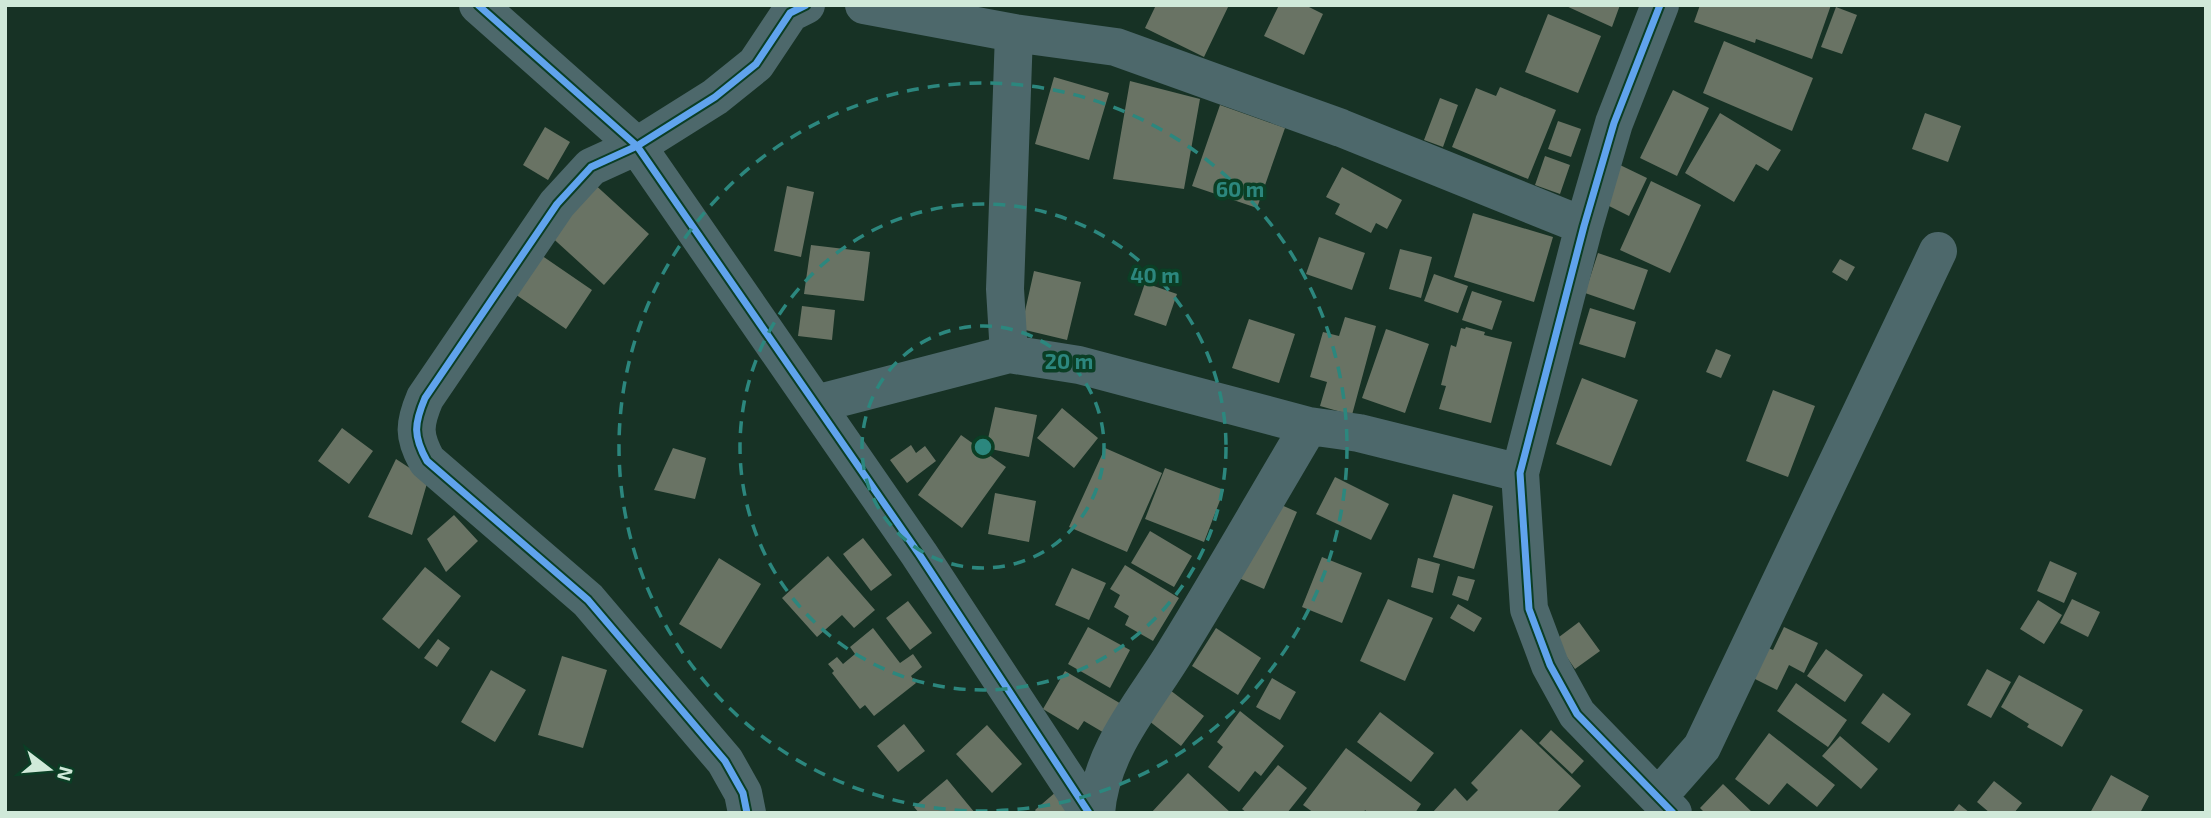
<svg xmlns="http://www.w3.org/2000/svg" width="2211" height="818" font-family="'Exo 2',sans-serif">
  <style>
    .building { fill: #697364 }
    .lines { fill: none; stroke-linecap: round; stroke-linejoin: round }
    .minor { stroke: #4d686b; stroke-width: 38 }
    .cycleway-casing { stroke: #0b3e25; stroke-width: 11 }
    .cycleway { stroke: #60a3ed; stroke-width: 7 }
    .ring { fill: none; stroke: #2c877e; stroke-width: 3.5; stroke-dasharray: 12 9 }
    .centre { fill: #2c877e; stroke: #0b3e25; stroke-width: 3.5 }
    .ring-label { font-size: 21px; text-anchor: middle; font-weight: bold; fill: #2c877e; stroke: #0b3e25; stroke-width: 7; stroke-linejoin: round; paint-order: stroke }
  </style>
  <rect width="100%" height="100%" fill="#173225"/>
  <path class="building" d="M1156,5H1229L1204,57L1145,28Z
    M1279,5H1305L1323,14L1304,55L1264,36Z
    M1564,5H1620L1612,27Z
    M1700,5H1831L1812,59L1756,39L1755,43L1694,22Z
    M1836,7L1857,15L1842,54L1821,47Z
    M1548,14L1601,36L1578,93L1525,72Z
    M1724,41L1813,78L1792,131L1703,93Z
    M1054,77L1109,93L1089,160L1035,144Z
    M1130,81L1200,99L1184,189L1113,179Z
    M1500,87L1556,110L1528,179L1452,147L1476,88L1496,96Z
    M1673,90L1709,108L1677,176L1640,158Z
    M1440,98L1458,105L1443,147L1424,140Z
    M1220,105L1285,128L1257,208L1192,186Z
    M1720,113L1781,150L1768,171L1756,164L1734,202L1685,173Z
    M1925,113L1961,126L1948,162L1912,149Z
    M1558,121L1581,129L1571,157L1548,149Z
    M545,127L570,142L548,180L523,165Z
    M1545,156L1570,165L1560,194L1535,185Z
    M1620,165L1647,178L1629,216L1601,202Z
    M1342,167L1402,200L1387,229L1376,223L1371,233L1335,214L1340,204L1326,197Z
    M591,181L649,234L604,285L546,232Z
    M1651,181L1701,205L1670,273L1620,250Z
    M787,186L814,192L801,257L774,251Z
    M1473,213L1553,237L1534,302L1454,277Z
    M1319,237L1365,253L1352,290L1306,274Z
    M811,245L870,252L864,301L804,294Z
    M1400,249L1432,257L1421,298L1389,289Z
    M538,253L592,290L566,329L512,292Z
    M1598,253L1648,270L1634,310L1585,293Z
    M1840,259L1855,267L1847,281L1832,272Z
    M1034,271L1081,282L1067,340L1021,329Z
    M1434,274L1468,286L1458,313L1424,301Z
    M1145,283L1177,294L1166,326L1134,315Z
    M1472,291L1502,301L1492,330L1462,320Z
    M802,306L835,310L832,340L798,336Z
    M1590,308L1636,322L1625,358L1579,344Z
    M1345,317L1376,326L1352,415L1320,406L1327,382L1310,377L1323,332L1339,336Z
    M1249,319L1295,334L1279,383L1232,368Z
    M1466,327L1485,332L1484,335L1512,342L1491,423L1439,409L1446,386L1441,385L1451,345L1456,347L1461,328L1465,329Z
    M1386,329L1429,344L1405,413L1362,398Z
    M1716,349L1731,355L1721,378L1706,372Z
    M1582,378L1638,400L1611,466L1556,444Z
    M1773,390L1815,406L1788,477L1746,461Z
    M995,407L1037,415L1029,457L986,448Z
    M1062,408L1098,438L1074,468L1037,438Z
    M342,428L373,451L349,484L318,461Z
    M961,435L1006,467L962,528L918,495Z
    M911,445L916,453L925,446L936,461L907,483L890,460Z
    M673,448L706,458L695,499L654,490Z
    M1105,448L1162,473L1127,552L1069,527Z
    M396,459L428,480L412,535L368,517Z
    M1165,468L1224,490L1204,542L1145,519Z
    M1335,477L1389,504L1371,540L1316,514Z
    M995,493L1036,501L1029,542L988,534Z
    M1453,494L1493,506L1474,569L1433,557Z
    M1277,503L1297,512L1264,589L1232,575Z
    M454,515L478,541L446,572L427,539Z
    M1150,531L1192,556L1174,587L1131,563Z
    M863,538L892,575L871,591L843,554Z
    M828,556L875,610L854,628L842,615L817,637L782,598Z
    M1322,557L1362,573L1342,623L1302,607Z
    M719,558L761,584L721,649L679,624Z
    M1418,558L1440,564L1433,593L1411,587Z
    M2050,561L2077,573L2064,603L2037,591Z
    M1125,565L1179,598L1153,641L1125,625L1129,616L1114,607L1120,595L1110,589Z
    M425,567L461,596L419,649L382,619Z
    M1072,568L1106,583L1089,620L1055,605Z
    M1458,576L1475,580L1468,601L1452,595Z
    M1388,599L1433,618L1405,681L1360,661Z
    M2072,599L2100,612L2088,637L2060,623Z
    M2038,600L2062,615L2044,644L2020,629Z
    M908,601L932,633L910,650L886,618Z
    M1458,604L1482,618L1474,632L1450,618Z
    M1579,622L1600,651L1575,669L1555,640Z
    M1088,627L1130,650L1110,688L1068,664Z
    M1784,627L1818,643L1804,673L1789,665L1777,690L1751,677L1766,647L1773,650Z
    M873,628L900,663L913,654L922,667L911,676L916,683L874,716L865,705L860,709L832,673L834,671L828,664L837,657L843,664L855,654L850,647Z
    M1216,628L1261,658L1238,695L1192,666Z
    M438,639L450,648L437,667L424,658Z
    M1826,649L1863,675L1845,702L1807,676Z
    M562,656L607,670L583,748L538,735Z
    M1987,669L2011,682L1991,718L1967,705Z
    M491,670L526,690L495,742L461,722Z
    M1065,671L1123,705L1106,734L1084,721L1078,730L1043,709Z
    M2019,675L2083,710L2062,747L2027,727L2029,724L2001,707Z
    M1272,678L1296,692L1280,720L1256,707Z
    M1796,683L1847,720L1828,747L1777,711Z
    M1166,687L1204,716L1181,746L1144,717Z
    M1883,693L1911,714L1889,743L1861,723Z
    M1240,711L1284,746L1261,776L1255,771L1239,792L1208,767L1223,747L1217,742Z
    M1380,712L1434,753L1411,782L1357,742Z
    M904,724L925,751L898,772L877,746Z
    M987,725L1022,764L992,793L956,754Z
    M1521,729L1581,786L1556,813H1432L1455,788L1467,801L1478,790L1471,783Z
    M1551,730L1584,761L1572,774L1539,743Z
    M1769,733L1835,785L1817,807L1787,783L1769,805L1735,779Z
    M1840,736L1878,769L1861,789L1822,756Z
    M1346,748L1421,804L1415,813H1368L1365,810L1364,813H1314L1303,805Z
    M1278,765L1307,788L1287,813H1247L1242,809Z
    M1188,773L1231,813H1151Z
    M2111,775L2149,796L2140,813H2090Z
    M947,779L975,813H919L914,807Z
    M1994,781L2022,803L2014,813H1990L1977,802Z
    M1723,784L1753,813H1705L1700,808Z
    M1057,791L1075,813H1037L1035,810Z
    M1959,804L1970,813H1952Z"/>
  <g class="lines">
    <path class="minor" d="M478,5L637,146L919,554L1089,813
      M864,5L1014,33L1116,47L1341,128L1584,226
      M1660,5L1614,123L1584,226L1520,473L1529,609L1550,665L1577,714L1673,813
      M1014,33L1005,289L1009,354L1079,365L1309,426
      M816,404L1009,354
      M1658,797L1702,747L1938,251
      M747,813L743,793L725,761L588,600L427,461C413,436 414,424 425,398L557,204L591,167L637,146L715,97L756,64L790,13L806,5
      M1096,813C1101,748 1146,701 1178,647C1223,574 1265,500 1309,426L1359,433L1520,473"/>
    <defs>
      <path id="cycleway" d="M478,5L637,146L919,554L1089,813
        M1660,5L1614,123L1584,226L1520,473L1529,609L1550,665L1577,714L1673,813
        M747,813L743,793L725,761L588,600L427,461C413,436 414,424 425,398L557,204L591,167L637,146L715,97L756,64L790,13L806,5"/>
    </defs>
    <use href="#cycleway" class="cycleway-casing"/>
    <use href="#cycleway" class="cycleway"/>
  </g>
  <g class="ring">
    <circle cx="983" cy="447" r="121"/>
    <circle cx="983" cy="447" r="243"/>
    <circle cx="983" cy="447" r="364"/>
  </g>
  <circle cx="983" cy="447" r="10" class="centre"/>
  <g class="ring-label">
    <text x="1240" y="197">60 m</text>
    <text x="1155" y="283">40 m</text>
    <text x="1069" y="369">20 m</text>
  </g>
  <rect width="2211" height="818" fill="none" stroke="#d0e9d9" stroke-width="14"/>
  <g transform="translate(49 769) rotate(106)" stroke="#0b3e25" stroke-width="5" paint-order="stroke">
  <path d="M0-5L12 26L0 18L-12 26Z" fill="#d0e9d9"/>
  <text y="-10" font-size="19" font-weight="bold" text-anchor="middle" fill="#d0e9d9">N</text>
  </g>
</svg>
